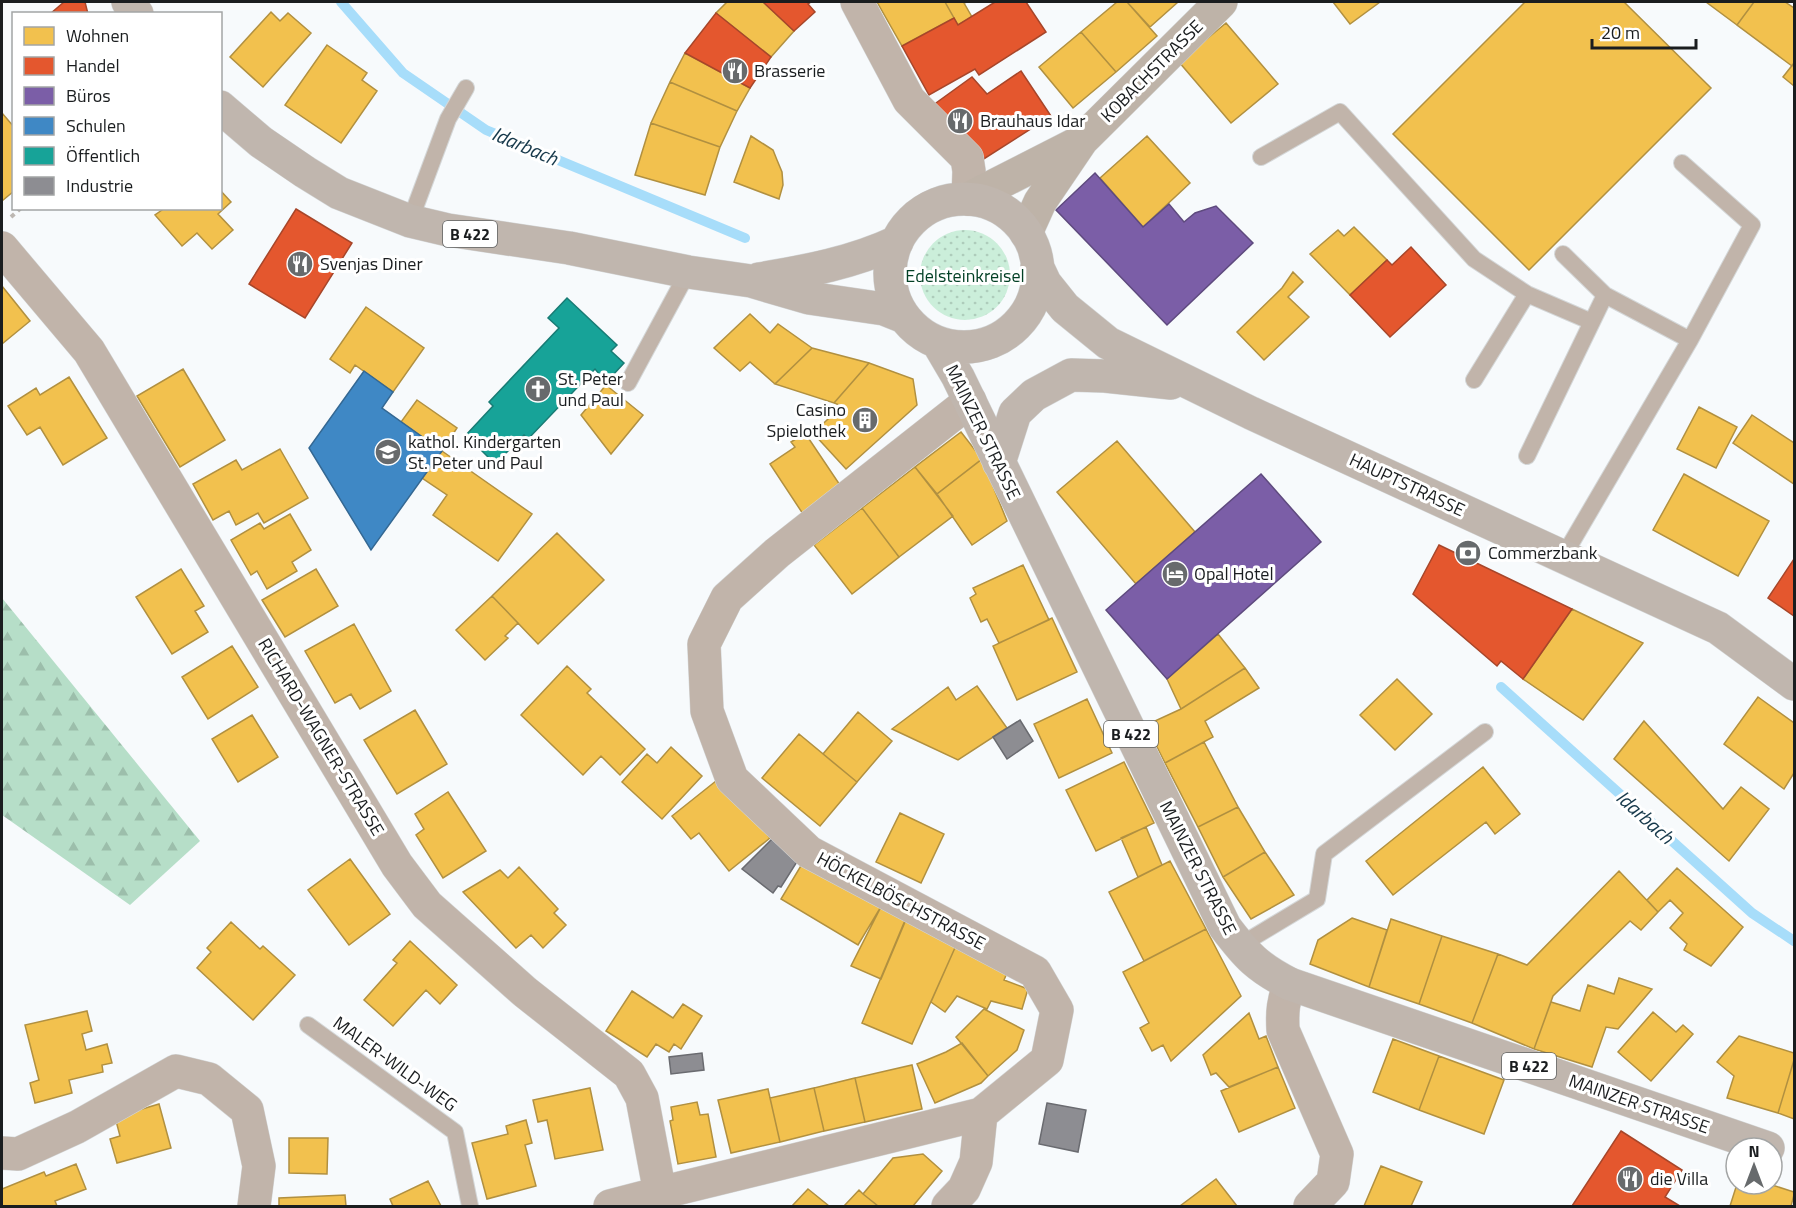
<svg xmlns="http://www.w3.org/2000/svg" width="1796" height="1208" font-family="'Titillium Web',sans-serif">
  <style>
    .forest { fill: url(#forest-firs) }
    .garden { fill: url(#garden-dots) }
    .homes { fill: #f2c14e; stroke: #b19040; stroke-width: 1.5 }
    .shops { fill: #e4572e; stroke: #a7462a; stroke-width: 1.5 }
    .offices { fill: #7b5ea7; stroke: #5e4a7e; stroke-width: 1.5 }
    .schools { fill: #3f88c5; stroke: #346893; stroke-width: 1.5 }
    .public { fill: #17a398; stroke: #187b74; stroke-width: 1.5 }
    .industry { fill: #8d8d92; stroke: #6a6b70; stroke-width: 1.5 }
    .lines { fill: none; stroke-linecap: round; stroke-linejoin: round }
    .stream { stroke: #a7ddfa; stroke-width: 10 }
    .lane-casing { stroke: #d4d7d8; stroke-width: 18 }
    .street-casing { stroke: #d4d7d8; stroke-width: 34 }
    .secondary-casing { stroke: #d4d7d8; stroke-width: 34 }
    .primary-casing { stroke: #d4d7d8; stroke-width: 34 }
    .path { stroke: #bcb7b2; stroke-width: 4; stroke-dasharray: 4.5 4.5; stroke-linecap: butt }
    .lane { stroke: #c1b4aa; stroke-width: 16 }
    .street { stroke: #c1b4aa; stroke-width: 33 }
    .secondary { stroke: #beb3a8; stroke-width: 33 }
    .primary { stroke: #c0b6ae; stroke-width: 33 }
    .labels { text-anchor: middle; stroke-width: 6; stroke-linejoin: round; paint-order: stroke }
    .shield { fill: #fff; stroke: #5f6162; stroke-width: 1.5 }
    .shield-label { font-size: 16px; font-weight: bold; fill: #1a1d1f }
    .poi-label { font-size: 18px; fill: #1a1d1f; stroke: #fff; text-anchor: start }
    .street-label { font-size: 18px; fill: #1a1d1f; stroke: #fff }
    .park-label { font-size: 18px; fill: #023f24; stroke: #fff }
    .water-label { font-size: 20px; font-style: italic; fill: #17394b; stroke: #fff }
  </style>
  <defs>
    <pattern id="forest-firs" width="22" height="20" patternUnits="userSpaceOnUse" patternTransform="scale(1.5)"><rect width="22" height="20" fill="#b6dec8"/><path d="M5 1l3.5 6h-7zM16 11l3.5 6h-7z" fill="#9cbeab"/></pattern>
    <pattern id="garden-dots" width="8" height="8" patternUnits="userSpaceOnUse" patternTransform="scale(1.5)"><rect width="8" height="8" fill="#cbeeda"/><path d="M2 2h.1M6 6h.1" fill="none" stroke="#aeccbb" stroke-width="1.8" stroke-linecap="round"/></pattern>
  </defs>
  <rect width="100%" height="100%" fill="#f7fafc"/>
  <path class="forest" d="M2,598L200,841L130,905L2,815Z"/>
  <path class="garden" d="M920 275a45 45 0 1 1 90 0a45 45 0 1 1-90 0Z"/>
  <path class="homes" d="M727,2H763L794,31L771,57L716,13Z
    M877,2H945L954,18L902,46Z
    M945,2H967L964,3L972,17L958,25Z
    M1117,2H1127L1157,36L1116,72L1081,32Z
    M1127,2H1178L1150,27Z
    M1333,2H1380L1350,24Z
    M1525,2H1624L1711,88L1529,270L1393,134Z
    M1706,2H1754L1737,25Z
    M1754,2H1785L1794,8V63L1792,66L1737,25Z
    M271,12L280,21L288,13L311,33L263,87L230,57Z
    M1226,23L1278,84L1231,123L1179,62Z
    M1081,32L1116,72L1073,108L1039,67Z
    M327,45L367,73L362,80L377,91L341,143L285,105Z
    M685,53L750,88L737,111L670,82Z
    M1794,63V86L1783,77Z
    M670,82L737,111L720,147L651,123Z
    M2,113L14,127V191L2,201Z
    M651,123L720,147L705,195L635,175Z
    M751,136L773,150L777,160L782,172L783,185L779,199L734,182Z
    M1147,136L1190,183L1143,227L1100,178Z
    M220,190L231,202L218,214L233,230L212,249L197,233L182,246L155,215L162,210L160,208H220Z
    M1354,227L1387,260L1350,295L1310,254L1338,230L1344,236Z
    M1293,272L1303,282L1288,297L1309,317L1264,360L1237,332L1282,288Z
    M2,286L30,321L2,344Z
    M366,307L424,348L393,392L355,365L350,373L330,359Z
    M750,314L770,333L778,324L812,348L775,384L750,362L740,371L714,348Z
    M812,348L869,363L834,403L775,384Z
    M869,363L913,379L917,405L846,469L813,433L842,406L834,403Z
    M183,369L225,440L180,467L137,396Z
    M69,377L107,438L63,465L40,427L27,435L8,406L36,388L40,395Z
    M606,385L643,415L611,454L581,415Z
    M417,400L457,428L442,451L401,422Z
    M1699,407L1737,427L1716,468L1677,449Z
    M1752,415L1794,443V484L1733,443Z
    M961,432L982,459L937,494L915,467Z
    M805,433L842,488L803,514L770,464L795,447L791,442Z
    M1117,441L1195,532L1136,584L1057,492Z
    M280,449L308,498L264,523L258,513L236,525L229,511L213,520L193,484L236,460L242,470Z
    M442,451L532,514L498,561L433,515L447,495L422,478Z
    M982,459L1007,521L972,545L937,494Z
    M915,467L953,516L899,557L862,508Z
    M1684,474L1769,521L1738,576L1653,530Z
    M862,508L899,557L852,594L814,545Z
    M290,514L311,550L292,562L297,571L267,589L257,571L251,575L231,540L260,523L264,529Z
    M557,533L604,580L538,644L492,596Z
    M1023,565L1049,620L999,643L987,619L981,622L970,598L976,594L973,588Z
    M181,569L204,606L195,611L208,632L172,654L136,597Z
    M316,569L338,606L285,637L262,600Z
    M492,596L518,623L505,636L508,638L485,660L456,630Z
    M1572,609L1643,643L1583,720L1523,679Z
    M1052,618L1077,672L1017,700L993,646Z
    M354,624L391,691L360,709L351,694L335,703L305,651Z
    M1218,634L1245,668L1181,709L1167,679Z
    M232,646L258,687L208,719L182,677Z
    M567,666L591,689L587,693L645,749L620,775L601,756L583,775L521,715Z
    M1245,668L1259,688L1205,721L1213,737L1165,763L1146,725L1181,709Z
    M1397,679L1432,714L1395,750L1360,715Z
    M977,686L1007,728L958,760L892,729L948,687L956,700Z
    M1758,697L1794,723V773L1784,789L1724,744Z
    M1087,699L1112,753L1059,778L1034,724Z
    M415,710L447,764L397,794L364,740Z
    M858,712L892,741L857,782L823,754Z
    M252,715L278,757L238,782L212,739Z
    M1644,721L1723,809L1741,787L1769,809L1729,861L1614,759Z
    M799,734L857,782L820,826L762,778Z
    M1204,742L1238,807L1198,827L1165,763Z
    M671,747L702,776L662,819L622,782L647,754L657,763Z
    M1124,762L1154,823L1096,851L1066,790Z
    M1483,767L1520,814L1495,834L1486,822L1393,895L1366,861Z
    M721,777L770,838L729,871L699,833L691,839L672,816Z
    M448,792L486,851L443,878L416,835L424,829L415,814Z
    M1238,807L1265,852L1223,877L1198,827Z
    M900,813L944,834L921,883L876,862Z
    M1146,827L1162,865L1138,877L1121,838Z
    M1265,852L1294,895L1251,919L1223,877Z
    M350,859L390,914L349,945L308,890Z
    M805,859L882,905L858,945L781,899Z
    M1170,861L1206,929L1144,961L1109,892Z
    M519,867L558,909L554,913L566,925L543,948L531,935L516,948L463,892L500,870L508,878Z
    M1677,868L1743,927L1711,966L1684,950L1687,944L1670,928L1683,913L1670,900L1658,912L1647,900Z
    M1619,871L1658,912L1641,930L1630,921L1553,996L1534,1049L1472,1023L1498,954L1527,965Z
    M886,897L910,910L881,979L851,966Z
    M906,918L958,941L912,1044L862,1023Z
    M1352,918L1387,930L1369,987L1310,964L1318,940Z
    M1391,919L1442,936L1419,1004L1369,987Z
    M231,922L260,949L263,946L295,975L253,1020L197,968L211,952L207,948Z
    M1206,929L1241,996L1171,1061L1163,1045L1152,1051L1140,1028L1149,1023L1123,972Z
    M1442,936L1498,954L1472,1023L1419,1004Z
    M410,941L457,985L440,1004L426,990L393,1026L364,1000L397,963L393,960Z
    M958,941L1010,966L1004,980L1028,989L1022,1009L991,1001L987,1009L957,996L945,1012L931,1002Z
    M1619,978L1652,989L1618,1029L1606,1027L1592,1067L1534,1049L1551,1002L1580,1011L1588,985L1614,994Z
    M632,991L673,1018L683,1004L702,1016L681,1049L674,1044L669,1052L656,1044L647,1057L606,1031Z
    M984,1009L1024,1030L1017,1050L988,1076L956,1037Z
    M87,1011L92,1031L82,1034L86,1050L107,1044L112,1063L102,1065L103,1072L69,1080L72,1093L35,1103L30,1083L39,1080L25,1025Z
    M1653,1012L1676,1032L1683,1025L1693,1034L1651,1081L1618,1052Z
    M1249,1013L1259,1039L1266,1036L1278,1067L1229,1087L1216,1073L1211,1075L1203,1055Z
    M1739,1036L1794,1053V1060L1778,1113L1727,1098L1734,1076L1717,1062Z
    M1393,1039L1439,1056L1419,1110L1373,1092Z
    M962,1043L988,1076L981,1083L935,1103L917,1064L946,1052Z
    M1439,1056L1504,1080L1484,1134L1419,1110Z
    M1794,1060V1119L1778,1113Z
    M912,1065L922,1109L865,1122L855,1078Z
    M1278,1067L1295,1108L1239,1132L1221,1091Z
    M855,1078L865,1122L824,1131L814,1088Z
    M590,1088L603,1150L555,1159L547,1120L538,1122L533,1100Z
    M814,1088L824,1131L780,1142L770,1098Z
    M768,1089L780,1142L731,1153L718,1100Z
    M697,1102L700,1115L708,1114L716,1157L678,1164L670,1121L673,1120L671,1107Z
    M159,1104L171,1148L117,1163L110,1139L120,1136L115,1117Z
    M526,1120L532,1143L525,1145L536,1186L487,1199L472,1143L508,1134L506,1126Z
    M289,1138H328L327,1174L289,1173Z
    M923,1154L942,1171L913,1206H878L863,1194L893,1158Z
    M76,1164L86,1189L55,1201L57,1206H2V1189L44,1172L46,1176Z
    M1381,1166L1422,1182L1411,1206H1364Z
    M1216,1179L1237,1206H1180Z
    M428,1181L441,1206H393L390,1199Z
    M1737,1184H1769L1794,1192V1195L1791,1206H1730Z
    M808,1189L829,1206H792Z
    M859,1190L863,1194L878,1206H844Z
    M345,1195L346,1206H279V1198Z"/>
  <path class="shops" d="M64,2H85L88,14H50Z
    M763,2H811L808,4L815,12L794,31Z
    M995,2H1026L1046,32L979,75L975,69L929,95L902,46L954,18L958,25Z
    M716,13L771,57L750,88L685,53Z
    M1021,71L1051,116L979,162L929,108L972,77L987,94Z
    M296,209L352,243L305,318L249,284Z
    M1411,247L1446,285L1390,337L1350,295L1387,260L1392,265Z
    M1439,545L1572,609L1523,679L1501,661L1497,666L1413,594Z
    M1794,559V616L1768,598Z
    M1621,1131L1682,1170L1665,1197L1680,1206H1572Z"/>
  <path class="offices" d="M1095,173L1143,227L1169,204L1184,222L1195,213L1216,206L1253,243L1167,325L1056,210Z
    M1261,474L1321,542L1167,679L1106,610Z"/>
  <path class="schools" d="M364,371L393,392L382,408L442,451L371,550L309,448Z"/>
  <path class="public" d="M567,298L617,345L611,351L624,363L612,376L610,375L608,377L601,376L595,369L528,439L524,435L495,464L466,435L493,406L489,402L559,328L548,318Z"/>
  <path class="industry" d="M1020,720L1033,741L1007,759L993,737Z
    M773,838L800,857L781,887L778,886L773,893L742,869Z
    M702,1053L704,1070L671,1074L669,1057Z
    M1047,1103L1086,1110L1078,1152L1039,1144Z"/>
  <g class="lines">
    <path class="stream" d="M341,2L403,73L486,130L745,238
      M1501,687L1752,913L1794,941"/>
    <defs>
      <path id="lane" d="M1261,157L1340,112L1474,259L1527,294L1592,322
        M1682,163L1752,225L1690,340
        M410,221L448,119L466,88
        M1563,254L1605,295L1690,340L1563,557
        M1474,380L1527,294
        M628,383L688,272
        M1527,456L1605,295
        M1239,946L1317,899L1324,854L1485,732
        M308,1025L455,1132L470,1206"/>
      <path id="street" d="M857,2L909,100L967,158L969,171L968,199
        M2,248L89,351L397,865L427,905L525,992L629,1074L642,1098L660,1193
        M1290,984C1283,1000 1282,1012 1283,1030L1337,1154L1333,1182L1310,1206
        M2,1153L18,1154L77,1127L176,1071L209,1079L247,1110L259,1166L254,1206
        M610,1206L660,1193L981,1114L1047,1060L1057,1010L1035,972L809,852L732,779L707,711L704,644L727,598L777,553L970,401
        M948,1206L964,1189L976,1162L981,1114"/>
      <path id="secondary" d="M968,199L1078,143
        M1026,233L1040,202L1082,140L1221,2"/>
      <path id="primary" d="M128,2L137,14
        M220,107L261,142L305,172L339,193L410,221L448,230L569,248L688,272L751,281L809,298L884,309L904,317
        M890 273a74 74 0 1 1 148 0a74 74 0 1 1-148 0Z
        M1037,266L1045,283L1065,308L1108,343L1251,413L1718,628L1794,684
        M759,279C807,271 852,263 897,242
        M938,343L958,377L1225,927C1247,956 1257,967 1290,984L1768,1148
        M999,463L1015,413L1034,395L1071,375L1105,376L1171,383"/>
    </defs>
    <use href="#lane" class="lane-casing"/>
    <use href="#street" class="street-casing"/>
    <use href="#secondary" class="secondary-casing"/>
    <use href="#primary" class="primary-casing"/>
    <path class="path" d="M11,217L21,208"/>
    <use href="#lane" class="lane"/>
    <use href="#street" class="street"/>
    <use href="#secondary" class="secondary"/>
    <use href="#primary" class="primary"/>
  </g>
  <defs>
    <symbol id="restaurant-disc" viewBox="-11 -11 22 22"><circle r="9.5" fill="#676a6c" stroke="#fff"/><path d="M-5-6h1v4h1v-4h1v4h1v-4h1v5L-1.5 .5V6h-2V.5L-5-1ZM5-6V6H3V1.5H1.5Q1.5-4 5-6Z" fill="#fff"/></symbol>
    <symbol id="church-disc" viewBox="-11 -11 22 22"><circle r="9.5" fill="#676a6c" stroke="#fff"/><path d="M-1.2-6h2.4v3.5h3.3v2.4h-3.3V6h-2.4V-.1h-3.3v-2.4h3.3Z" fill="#fff"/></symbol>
    <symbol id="building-disc" viewBox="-11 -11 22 22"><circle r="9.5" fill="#676a6c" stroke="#fff"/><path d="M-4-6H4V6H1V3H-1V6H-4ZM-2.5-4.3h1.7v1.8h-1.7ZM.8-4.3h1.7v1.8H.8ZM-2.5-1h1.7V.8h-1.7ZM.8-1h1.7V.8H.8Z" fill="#fff"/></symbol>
    <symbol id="school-disc" viewBox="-11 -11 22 22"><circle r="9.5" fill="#676a6c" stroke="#fff"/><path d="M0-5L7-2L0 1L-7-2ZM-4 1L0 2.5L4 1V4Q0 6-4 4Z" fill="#fff"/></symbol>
    <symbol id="bank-disc" viewBox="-11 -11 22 22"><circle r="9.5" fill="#676a6c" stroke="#fff"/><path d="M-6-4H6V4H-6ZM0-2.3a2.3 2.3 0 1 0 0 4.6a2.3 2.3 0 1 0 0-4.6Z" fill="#fff"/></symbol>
    <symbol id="hotel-disc" viewBox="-11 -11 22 22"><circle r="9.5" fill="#676a6c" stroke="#fff"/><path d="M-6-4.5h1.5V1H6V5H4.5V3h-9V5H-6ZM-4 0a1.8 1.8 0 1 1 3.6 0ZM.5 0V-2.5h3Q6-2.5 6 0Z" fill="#fff"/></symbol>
  </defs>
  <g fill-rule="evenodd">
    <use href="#restaurant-disc" x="720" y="56" width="30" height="30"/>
    <use href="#restaurant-disc" x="945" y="106" width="30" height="30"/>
    <use href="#restaurant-disc" x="285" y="249" width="30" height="30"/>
    <use href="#church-disc" x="523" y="374" width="30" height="30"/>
    <use href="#building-disc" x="850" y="405" width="30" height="30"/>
    <use href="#school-disc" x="373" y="437" width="30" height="30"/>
    <use href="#bank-disc" x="1453" y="538" width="30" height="30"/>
    <use href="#hotel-disc" x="1160" y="559" width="30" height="30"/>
    <use href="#restaurant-disc" x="1615" y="1164" width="30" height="30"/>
  </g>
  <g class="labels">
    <g class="shield">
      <rect x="443" y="221" width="54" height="26" rx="4.5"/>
      <rect x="1104" y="721" width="54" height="26" rx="4.5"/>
      <rect x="1502" y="1053" width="54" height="26" rx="4.5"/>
    </g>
    <g class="shield-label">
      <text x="470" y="240">B 422</text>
      <text x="1131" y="740">B 422</text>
      <text x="1529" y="1072">B 422</text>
    </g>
    <g class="poi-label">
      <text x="754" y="77">Brasserie</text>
      <text x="980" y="127">Brauhaus Idar</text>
      <text x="320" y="270">Svenjas Diner</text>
      <text x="558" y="385">St. Peter<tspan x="558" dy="21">und Paul</tspan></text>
      <text x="846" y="416" text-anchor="end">Casino<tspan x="846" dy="21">Spielothek</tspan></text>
      <text x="408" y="448">kathol. Kindergarten<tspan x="408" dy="21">St. Peter und Paul</tspan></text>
      <text x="1488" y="559">Commerzbank</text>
      <text x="1194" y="580">Opal Hotel</text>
      <text x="1650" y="1185">die Villa</text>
    </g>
    <g class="street-label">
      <text transform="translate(1152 71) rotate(-45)" y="6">KOBACHSTRASSE</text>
      <text transform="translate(983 432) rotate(64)" y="6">MAINZER STRASSE</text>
      <text transform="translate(1407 485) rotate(25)" y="6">HAUPTSTRASSE</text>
      <text transform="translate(321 737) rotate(59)" y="6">RICHARD-WAGNER-STRASSE</text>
      <text transform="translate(1198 868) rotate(63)" y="6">MAINZER STRASSE</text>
      <text transform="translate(901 901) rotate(28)" y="6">HÖCKELBÖSCHSTRASSE</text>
      <text transform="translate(395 1064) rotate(36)" y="6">MALER-WILD-WEG</text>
      <text transform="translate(1639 1104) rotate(19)" y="6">MAINZER STRASSE</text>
    </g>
    <g class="park-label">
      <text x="965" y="282">Edelsteinkreisel</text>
    </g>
    <g class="water-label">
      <text transform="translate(525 146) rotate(23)" y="7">Idarbach</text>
      <text transform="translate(1645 817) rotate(42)" y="7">Idarbach</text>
    </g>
  </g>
  <rect width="1796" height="1208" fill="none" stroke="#1a1d1f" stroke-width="6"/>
  <rect x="12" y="12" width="210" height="198" fill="#ffffff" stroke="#a3a5a5" stroke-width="1.5"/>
  <rect x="24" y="27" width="30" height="18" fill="#f2c14e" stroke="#a3a5a5" stroke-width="1.5"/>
  <text x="66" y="42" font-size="18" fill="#1a1d1f">Wohnen</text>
  <rect x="24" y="57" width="30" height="18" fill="#e4572e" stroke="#a3a5a5" stroke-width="1.5"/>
  <text x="66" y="72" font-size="18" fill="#1a1d1f">Handel</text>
  <rect x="24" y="87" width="30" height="18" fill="#7b5ea7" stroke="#a3a5a5" stroke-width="1.5"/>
  <text x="66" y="102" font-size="18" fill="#1a1d1f">Büros</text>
  <rect x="24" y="117" width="30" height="18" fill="#3f88c5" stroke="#a3a5a5" stroke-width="1.5"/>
  <text x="66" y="132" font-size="18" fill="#1a1d1f">Schulen</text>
  <rect x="24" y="147" width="30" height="18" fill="#17a398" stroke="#a3a5a5" stroke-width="1.5"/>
  <text x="66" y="162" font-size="18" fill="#1a1d1f">Öffentlich</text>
  <rect x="24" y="177" width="30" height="18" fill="#8d8d92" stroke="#a3a5a5" stroke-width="1.5"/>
  <text x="66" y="192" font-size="18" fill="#1a1d1f">Industrie</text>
  <g transform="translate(1754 1166)"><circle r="28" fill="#ffffff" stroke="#a3a5a5" stroke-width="1.5"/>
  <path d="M0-4.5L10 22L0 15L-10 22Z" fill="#676a6c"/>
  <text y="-9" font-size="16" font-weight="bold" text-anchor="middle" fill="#1a1d1f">N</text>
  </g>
  <path d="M1592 39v9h104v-9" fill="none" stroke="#1a1d1f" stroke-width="3"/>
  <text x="1601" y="39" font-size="18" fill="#1a1d1f" stroke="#ffffff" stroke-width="4.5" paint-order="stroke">20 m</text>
</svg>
